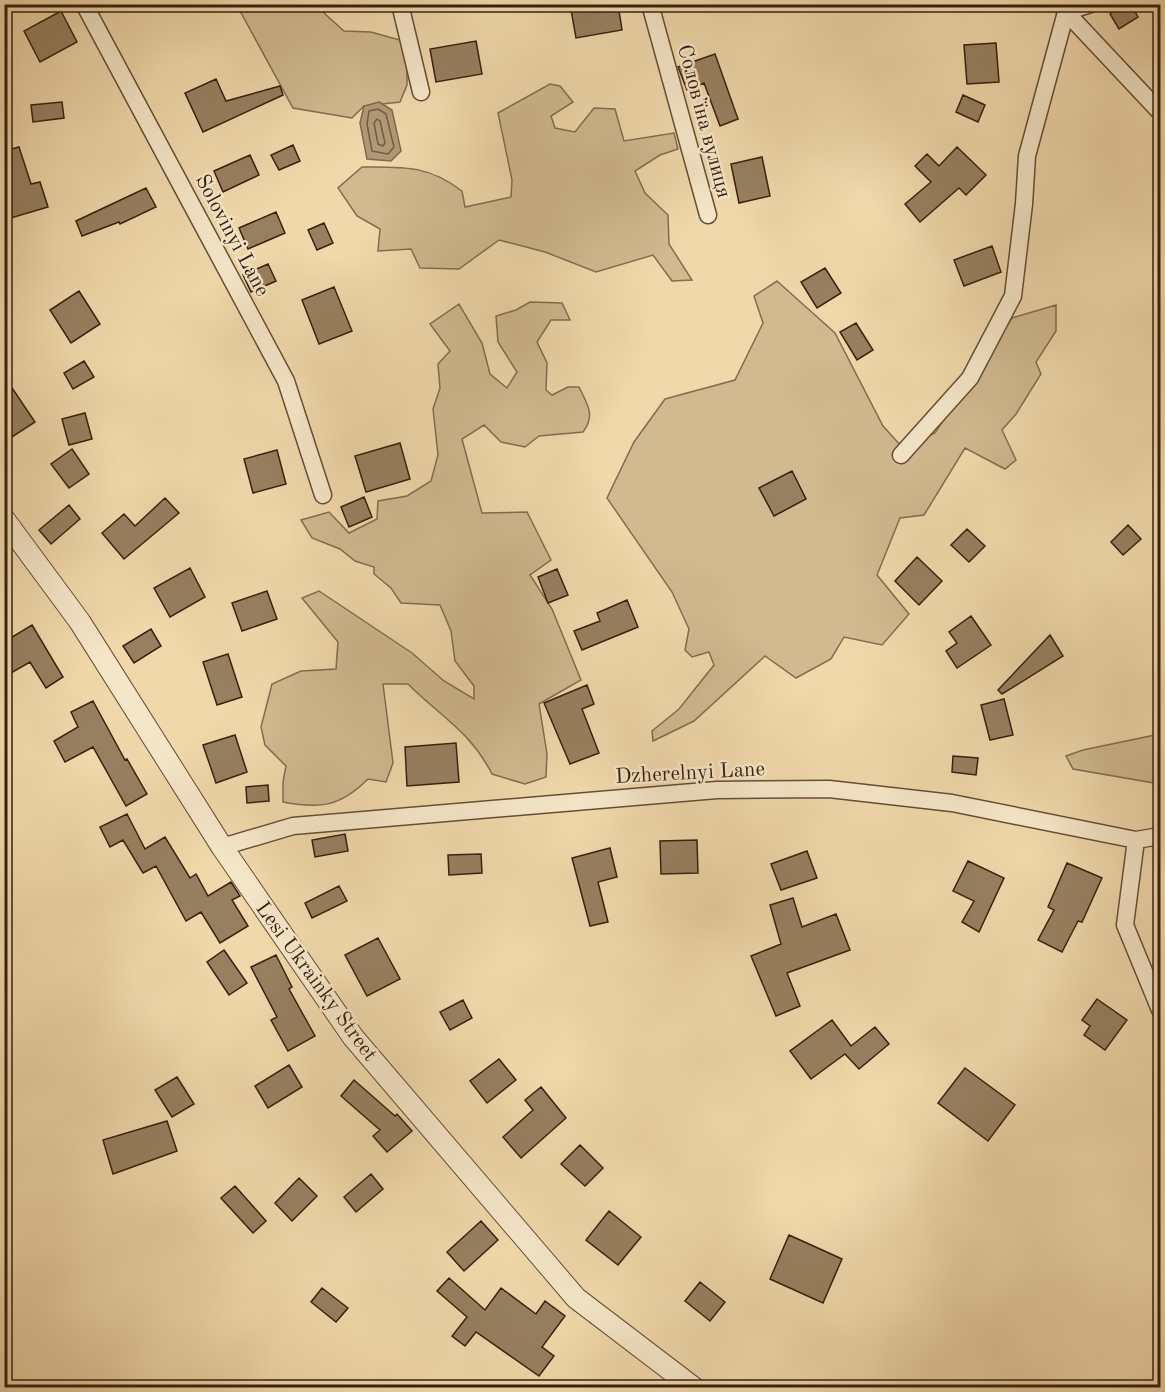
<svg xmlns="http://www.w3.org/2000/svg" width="1165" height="1392" font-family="'Old Standard TT',serif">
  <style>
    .green { fill: #d1b990; stroke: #846c4f; stroke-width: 1.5 }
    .water { fill: #b19976; stroke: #80694c; stroke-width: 1.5 }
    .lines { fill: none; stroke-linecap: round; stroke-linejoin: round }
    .shore { stroke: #745c42; stroke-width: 1.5 }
    .building { fill: #978060; stroke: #37200e; stroke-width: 1.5 }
    .minor-casing { stroke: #654e35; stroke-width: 19 }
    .tertiary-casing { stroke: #654e35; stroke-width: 23 }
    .minor { stroke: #f5e6c8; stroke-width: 16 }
    .tertiary { stroke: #f5e6c8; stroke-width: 21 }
    .labels { text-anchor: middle; stroke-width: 5; stroke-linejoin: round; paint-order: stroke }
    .street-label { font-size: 21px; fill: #37200e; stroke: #f5e6c8 }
  </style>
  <rect width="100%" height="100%" fill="#f0d8ab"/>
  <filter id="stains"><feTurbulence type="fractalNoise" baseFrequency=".00333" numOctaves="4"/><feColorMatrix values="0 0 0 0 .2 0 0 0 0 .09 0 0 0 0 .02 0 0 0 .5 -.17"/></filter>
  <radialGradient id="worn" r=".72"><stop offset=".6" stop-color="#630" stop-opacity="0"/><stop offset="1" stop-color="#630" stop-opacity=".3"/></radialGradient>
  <path class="green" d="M243,5H315L344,31L371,32L407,42V85L400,102L364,106L352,118L293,108L240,11Z
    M550,84L560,86L573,102L551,116L555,128L575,132L594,108L615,109L624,141L674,133L678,149L660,155L635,171L645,193L668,215L669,244L692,280L672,281L653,255L596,272L545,252L499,240L459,269L420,268L411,249L378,251L380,229L357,216L338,188L362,167C404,167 428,165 462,191L465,207L511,197L512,180L498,113Z
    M777,281L835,333L883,426L903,448L935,433L1012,318L1056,305V331L1036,362L1041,374L1016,414L1002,430L1016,460L1005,469L965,448L924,515L900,518L877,575L909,614L882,645L844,637L831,659L796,678L765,656L694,721L653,741L652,731L679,709L714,665L709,652L692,657L685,650L689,629L672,592L607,498L634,442L665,399L735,380L763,323L754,296Z
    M530,302L562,303L570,320H551L537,342L547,363L546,390L552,395L568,387H579C587,404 596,415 583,432L539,436L525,447L501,442L484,425L462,439L482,513L527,512L551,560L530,575L552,609L581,680L539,704L547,754L546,777L525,784L492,774C470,731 441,717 408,684H383L393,763L386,782L368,779C340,807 320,809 283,802V782L286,766L265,745L261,727L272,684L301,671L336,669L338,642L302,598L319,591L412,653L444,681L474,699V686L455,661L451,631L440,605L401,603L391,588L374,574V567L355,561L340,549L312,538L301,520L329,512L349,533L377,519L378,501L407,496L431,481L438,455L433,409L440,388L438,364L450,351L430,324L459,304L482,343L490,374L507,388L517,372L498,342L496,316L516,310Z
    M1160,734V784L1073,769L1066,756L1083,750Z"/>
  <path class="water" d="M379,102L392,110L401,151L391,161L367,159L360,123L364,106Z"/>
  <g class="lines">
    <path class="shore" d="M378,109L386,114L394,147L388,154L372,151L367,124L369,111Z
      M377,119L380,121L385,143L383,146L378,144L374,123Z"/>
  </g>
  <path class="building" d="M570,4H618L622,30L576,38Z
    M1124,4H1131L1138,17L1119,29L1110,14Z
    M61,11L77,42L40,62L24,31Z
    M476,41L482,74L436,82L430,49Z
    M996,43L999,82L967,84L964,45Z
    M715,54L738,119L720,126L704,83L687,90L678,67Z
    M216,79L226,101L280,86L283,95L203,132L185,93Z
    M963,95L985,105L978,122L956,112Z
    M62,102L64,118L33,122L31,105Z
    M293,145L300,161L279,170L271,155Z
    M19,147L31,184L40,182L48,207L4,220V151Z
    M957,147L986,175L966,195L959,188L920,222L905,204L931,182L915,166L927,154L939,166Z
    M250,155L259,175L223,192L214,171Z
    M762,157L770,196L739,203L731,164Z
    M146,188L156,207L120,224L119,222L82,236L76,221Z
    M276,212L285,233L248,249L239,228Z
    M324,223L333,243L317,250L308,230Z
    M992,246L1001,272L964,286L954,260Z
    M268,264L276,281L251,292L243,275Z
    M825,268L841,293L817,308L801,282Z
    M334,287L352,331L319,344L302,300Z
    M79,291L100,324L71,343L50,310Z
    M856,323L873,350L857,360L840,332Z
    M84,361L94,377L73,389L64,373Z
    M4,376L35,422L4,442Z
    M85,413L92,439L69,445L62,419Z
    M400,443L410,479L366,492L355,456Z
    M72,449L89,474L69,488L51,464Z
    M277,450L286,484L253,493L244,459Z
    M792,471L806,499L774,516L759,488Z
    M364,497L372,517L349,527L341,507Z
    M165,498L179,513L124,559L102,533L124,514L135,526Z
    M69,505L80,519L51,544L39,530Z
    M1128,525L1141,539L1123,555L1111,542Z
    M967,529L985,546L969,562L951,545Z
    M917,557L942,581L919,605L895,581Z
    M190,568L205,597L170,617L154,588Z
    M557,569L568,595L548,603L538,577Z
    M267,591L277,619L242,631L232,603Z
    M627,600L638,627L582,650L574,631L600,621L597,613Z
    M971,616L991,645L957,668L946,651L957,643L949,632Z
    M32,625L63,677L46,688L30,662L4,677V642Z
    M151,629L161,646L134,663L123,646Z
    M1050,635L1063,656L1002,694L998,690Z
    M228,654L242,697L217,705L203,662Z
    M587,685L594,704L582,709L599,753L570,764L544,703Z
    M1004,699L1013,735L990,740L981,705Z
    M93,701L125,760L127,759L147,794L126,806L93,747L65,762L54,741L78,727L71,712Z
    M235,735L247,772L216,783L203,745Z
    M456,743L459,782L407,786L405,747Z
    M953,756L978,758L976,775L952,772Z
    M268,785L269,801L247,803L246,787Z
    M127,814L145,849L165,837L190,878L196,874L208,896L231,882L240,896L232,900L248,926L220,943L201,912L186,921L156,866L143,873L123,840L110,847L100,827Z
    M345,834L348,851L315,857L312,840Z
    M697,840L698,873L661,874L660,841Z
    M610,848L617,877L598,882L608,922L590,926L572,858Z
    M807,851L817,878L781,890L771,864Z
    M481,854L482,873L449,875L448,855Z
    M968,861L1004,878L979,932L962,922L974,901L953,891Z
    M1067,863L1102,878L1082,922L1078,921L1062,952L1038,940L1054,910L1048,907Z
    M339,886L347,901L312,918L305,903Z
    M793,898L802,927L836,914L850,950L787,973L800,1006L776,1016L751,956L781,944L770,905Z
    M378,938L400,979L367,996L345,955Z
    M224,950L247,983L229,995L207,962Z
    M276,955L292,987L289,989L315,1036L288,1051L271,1020L277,1017L251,967Z
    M1097,999L1127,1020L1105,1050L1084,1035L1090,1026L1082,1020Z
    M463,1000L472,1018L450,1030L440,1012Z
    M832,1020L851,1046L875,1027L889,1044L859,1069L845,1054L811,1079L790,1051Z
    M499,1059L516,1080L487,1103L470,1081Z
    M289,1065L302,1087L268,1108L255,1086Z
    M965,1068L1015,1105L988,1141L938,1103Z
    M177,1077L194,1104L172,1117L155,1090Z
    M354,1080L395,1116L397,1114L412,1131L387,1152L373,1136L380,1130L341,1096Z
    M541,1087L566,1118L521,1158L503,1137L533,1110L525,1100Z
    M167,1121L177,1151L113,1174L103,1140Z
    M580,1145L603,1168L585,1186L561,1164Z
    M371,1174L383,1189L356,1212L344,1197Z
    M299,1178L317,1196L292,1221L275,1203Z
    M235,1186L266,1221L253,1233L221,1198Z
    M609,1211L641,1237L618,1265L586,1240Z
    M481,1221L498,1240L464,1271L447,1252Z
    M789,1235L842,1259L823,1303L770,1279Z
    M449,1278L485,1310L501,1288L536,1314L545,1301L565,1316L542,1347L554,1356L539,1376L476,1332L465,1346L452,1336L467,1317L437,1291Z
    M700,1282L725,1302L710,1321L685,1301Z
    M322,1288L348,1308L336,1322L311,1302Z"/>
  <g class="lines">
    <defs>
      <path id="minor" d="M84,4L286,381L323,495
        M400,4L421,92
        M650,4L708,215
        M1063,5L1066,12L1160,112
        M1066,12L1091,4
        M901,455L970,378L1013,296L1024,204L1027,156L1066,12
        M1136,840L1125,925L1160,1010
        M222,847L293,826L717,790L829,789L952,803L1136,840L1160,836"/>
      <path id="tertiary" d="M4,519L80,622L222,847L353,1037L576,1298L694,1388"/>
    </defs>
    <use href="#minor" class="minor-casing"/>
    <use href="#tertiary" class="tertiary-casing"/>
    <use href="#minor" class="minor"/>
    <use href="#tertiary" class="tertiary"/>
  </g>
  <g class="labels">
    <g class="street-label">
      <text transform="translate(705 121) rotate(75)" y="7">Соловʼїна вулиця</text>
      <text transform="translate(233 235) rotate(62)" y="7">Solovinyi Lane</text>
      <text transform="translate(690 772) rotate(-3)" y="7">Dzherelnyi Lane</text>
      <text transform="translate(317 981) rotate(54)" y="7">Lesi Ukrainky Street</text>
    </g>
  </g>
  <rect width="1165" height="1392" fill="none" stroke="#f0d8ab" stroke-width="24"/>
  <rect x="6" y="6" width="1153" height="1380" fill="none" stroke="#37200e" stroke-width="3"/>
  <rect x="12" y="12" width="1141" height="1368" fill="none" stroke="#37200e" stroke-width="1.5"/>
  <rect width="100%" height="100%" filter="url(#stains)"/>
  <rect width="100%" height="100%" fill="url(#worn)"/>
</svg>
